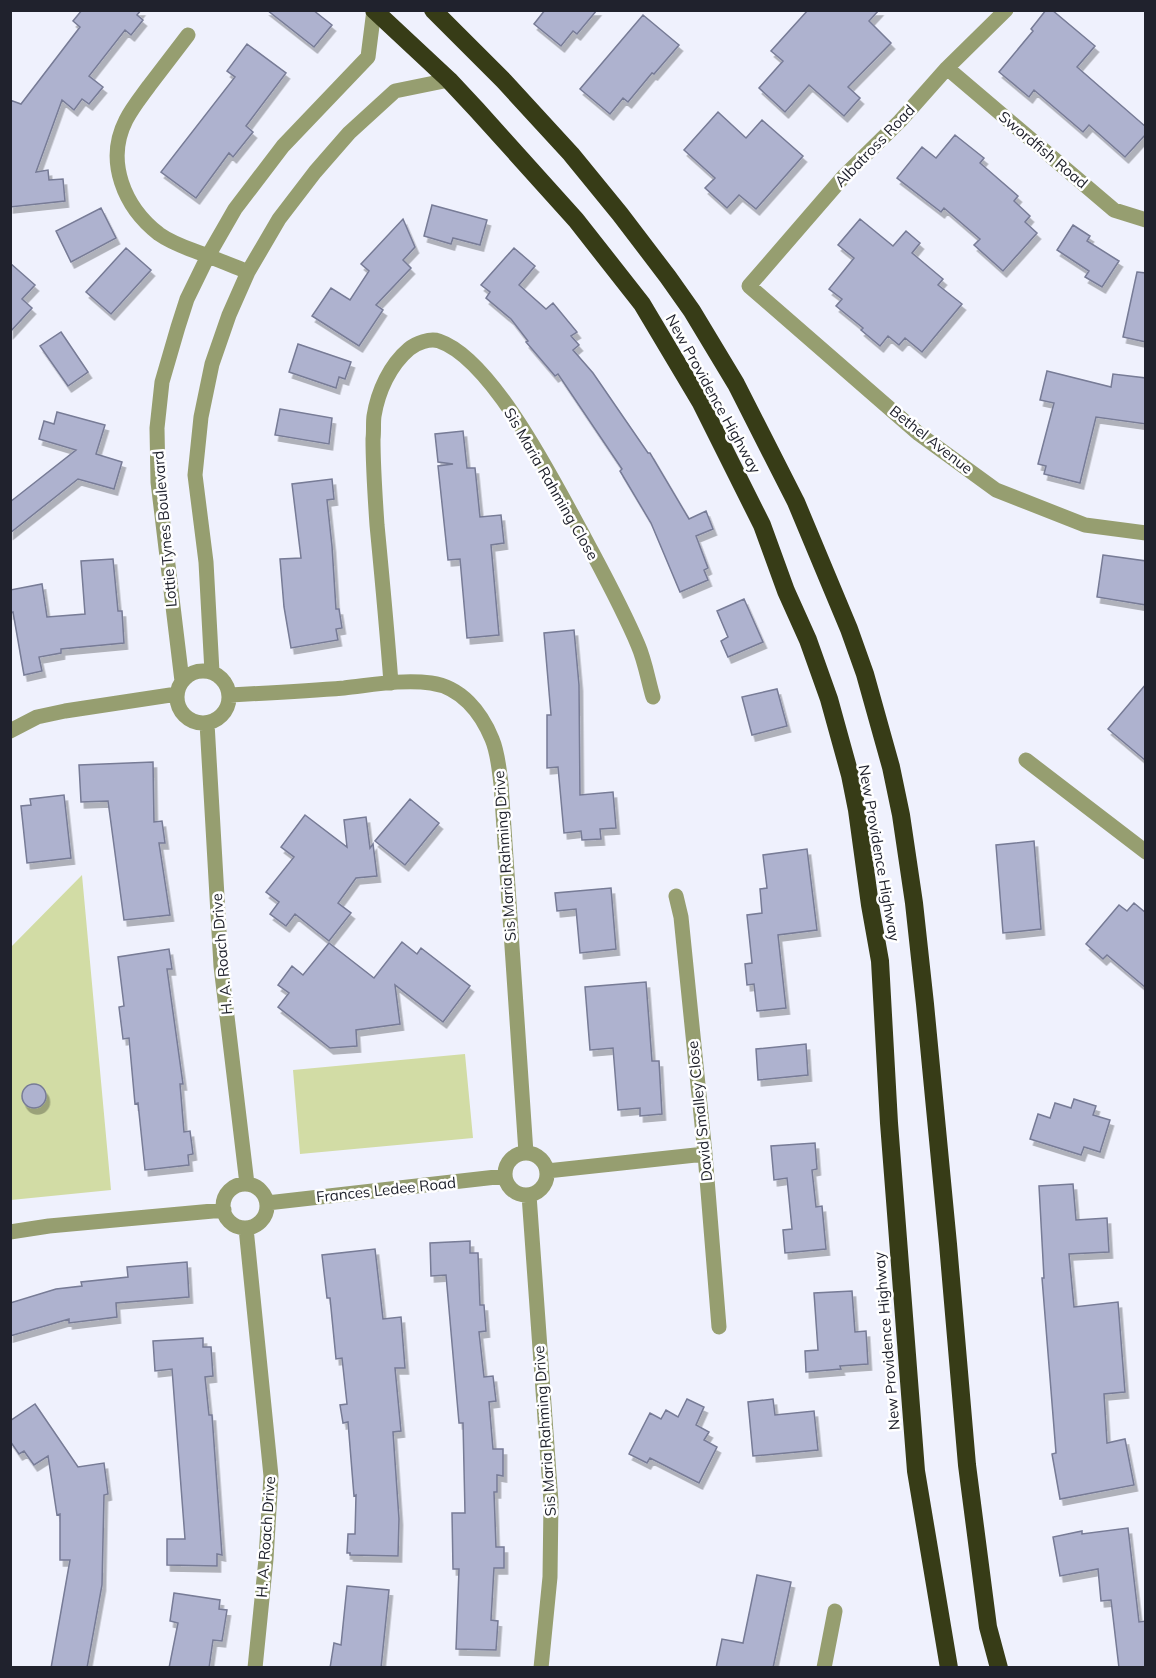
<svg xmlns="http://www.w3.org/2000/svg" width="1156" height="1678" font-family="Mulish,sans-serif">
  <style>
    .green { fill: #d2dca5 }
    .building { fill: #aeb2cf; stroke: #777b96; stroke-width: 1.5; filter: url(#shadow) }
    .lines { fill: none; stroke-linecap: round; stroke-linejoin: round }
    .minor { stroke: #969e70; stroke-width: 15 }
    .highway { stroke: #373c17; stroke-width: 18 }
    .labels { text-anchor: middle; stroke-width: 5; stroke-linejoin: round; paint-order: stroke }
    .street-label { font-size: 15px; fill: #20222d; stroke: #fff }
  </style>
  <defs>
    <filter id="shadow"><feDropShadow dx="3.5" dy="6" stdDeviation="0" flood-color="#0004"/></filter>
  </defs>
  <rect width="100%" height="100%" fill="#eff1fd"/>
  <path class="green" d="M82,875L111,1190L11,1200V947Z
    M465,1054L473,1138L300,1154L293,1070Z"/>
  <path class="building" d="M82,10H141L137,15L143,20L131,35L125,30L89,76L103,87L89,104L82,99L74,110L62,100L36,172L48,170L49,180L63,179L65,201L10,207V100L21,104L80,27L73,21Z
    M267,10H313L332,25L314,47Z
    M545,10H597L577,34L573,31L561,46L534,24Z
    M808,10H879L869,21L891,43L848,87L860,98L844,116L809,85L785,112L759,88L783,61L771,51Z
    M1046,10H1052L1095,46L1077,67L1146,127V134L1125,157L1089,125L1083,132L1034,90L1029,97L999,72L1033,31L1031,29Z
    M643,15L679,45L654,74L652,73L628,102L623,98L610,114L580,89Z
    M247,44L286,73L246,126L253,132L233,157L229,153L196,198L161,172L235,77L227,71Z
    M718,112L746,138L762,120L803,156L756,209L739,195L727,208L705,188L715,178L684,150Z
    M955,135L984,158L980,163L1018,196L1014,201L1030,216L1025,222L1037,233L1003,271L974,245L980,239L944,208L941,212L897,178L922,147L936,158Z
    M432,205L487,220L480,245L453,238L451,244L424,236Z
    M101,208L116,238L71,262L56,231Z
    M403,219L415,247L403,260L411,268L376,305L383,310L359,346L312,316L331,288L350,300L369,271L361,264Z
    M860,219L893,246L906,231L920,243L912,253L943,279L938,285L962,304L922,352L905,338L899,345L888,336L880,346L861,330L863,328L836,306L842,299L829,289L854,258L838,245Z
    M1073,225L1090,236L1087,241L1119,261L1102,287L1085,277L1089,271L1057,250Z
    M126,248L151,270L111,314L86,292Z
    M514,248L535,266L519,285L546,309L553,303L577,332L571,336L579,345L573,350L593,373L648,453H650L689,519L706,511L713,529L696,536L708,568L704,570L708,580L680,592L651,523L620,471L622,469L558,374L555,376L526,342L528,341L511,319L486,298L490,292L481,285Z
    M10,263L35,285L22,299L32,308L10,332Z
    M1137,272L1146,273V342L1123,337Z
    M61,332L88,372L68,386L40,346Z
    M298,344L351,362L345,379L339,377L336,388L289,372Z
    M1047,371L1111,387L1113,374L1146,378V424L1096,417L1080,483L1044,474L1046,466L1038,464L1054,403L1040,400Z
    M280,409L332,418L329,444L275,435Z
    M57,412L105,425L96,454L122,462L114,489L78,479L10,533V502L76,450L39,439L44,421L54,424Z
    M463,431L467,468H475L480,517L501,515L504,543L491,545L499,635L467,638L460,559L448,560L438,466L453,464L438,462L435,434Z
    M332,479L334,499L327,500L332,546L336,609H339L342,628L336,629L338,640L291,648L284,607L280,559L301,558L292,484Z
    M1103,555L1146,561V605L1097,597Z
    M113,559L118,611H122L124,643L61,649V653L39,657L42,671L24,675L13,612L10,613V590L42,584L47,617L85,614L81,561Z
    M744,599L763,642L728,657L721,641L728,637L717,611Z
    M574,630L579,685L580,795L613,792L616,828L600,829L601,839L582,840L581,831L564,833L558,767L547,768V715H551L544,633Z
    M1146,684V761L1108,729Z
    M777,689L787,726L752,735L742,697Z
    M153,762L154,822L162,821L165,843H159L170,915L124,920L108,801L81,802L79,765Z
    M64,795L71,858L27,863L21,806L31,805L30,799Z
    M410,799L439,823L405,865L375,841Z
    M305,815L347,847L344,820L366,817L370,848L373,844L377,876L356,878L338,903L351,913L329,941L295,914L286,926L270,914L279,902L266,892L294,857L281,847Z
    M1034,841L1041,929L1003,933L996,845Z
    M807,849L817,930L778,935L786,1008L757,1011L754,984L747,985L745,964L752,963L747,915L762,913L760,889L767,888L763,855Z
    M611,888L616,949L580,953L576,909L557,911L555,893Z
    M1134,903L1146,913V988L1107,955L1103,959L1086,944L1119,905L1127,911Z
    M402,942L417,954L421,948L470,986L443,1022L395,985L400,1024L356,1030L357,1046L330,1048L278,1007L289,993L278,985L292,966L303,975L329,943L374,978Z
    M169,949L172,969H167L183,1084H180L184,1132L190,1131L193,1154L188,1155L189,1165L145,1170L138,1103L135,1104L129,1038L123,1039L119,1007L124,1006L118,957Z
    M646,982L652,1061H659L662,1114L640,1116V1108L618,1110L613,1048L590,1050L585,987Z
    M806,1044L808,1075L758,1080L756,1049Z
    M22 1096a12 12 0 1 1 24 0a12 12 0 1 1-24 0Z
    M1074,1099L1096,1106L1093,1115L1110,1120L1100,1152L1084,1147L1081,1155L1030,1139L1038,1114L1050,1118L1055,1103L1071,1108Z
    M815,1143L817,1169L812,1170L816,1207L822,1206L826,1249L785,1253L783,1230L792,1229L787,1178L774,1180L771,1146Z
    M1073,1184L1076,1220L1107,1218L1109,1252L1069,1254L1074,1307L1118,1302L1125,1392L1104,1394L1107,1443L1125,1439L1134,1485L1060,1499L1052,1454L1056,1453L1042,1278H1044L1039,1186Z
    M470,1241V1253H478L480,1305H484L486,1331L479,1332L484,1377L493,1376L496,1401L489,1402L493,1449H503V1476L497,1475V1492H494L496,1547H504V1568H494L491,1620L498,1621L496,1650L456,1649L459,1569H453L452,1513H465L463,1423H459L446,1275L431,1276L430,1243Z
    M375,1249L383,1319L401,1317L405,1368H395L401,1431L393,1432L399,1519L398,1556L350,1555V1553H347L348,1534H355L356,1495L354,1496L348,1422L343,1423L340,1405L347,1404L342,1358L336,1359L330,1298H327L322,1255Z
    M187,1262L189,1297L116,1303L117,1317L69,1323V1319L10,1336V1303L56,1289L82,1286L81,1282L128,1277L127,1267Z
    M852,1291L855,1332L866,1331L868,1364L840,1366L841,1369L806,1372L805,1351L818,1350L814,1293Z
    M203,1338V1347H211L213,1376L205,1377L209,1415H212L222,1555L217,1554V1566L167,1565V1539H185L172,1369L155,1371L153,1341Z
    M687,1399L704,1407L696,1425L709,1432L704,1440L717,1447L699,1483L650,1458L647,1463L629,1454L650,1413L661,1419L666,1410L678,1417Z
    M773,1399L775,1415L814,1411L818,1450L753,1456L748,1402Z
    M35,1404L78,1467L104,1463L108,1494L104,1495L102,1585L87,1668H51L70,1560H60V1514L57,1515L48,1456L34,1465L24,1451L19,1454L10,1441V1421Z
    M1128,1528L1139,1622L1146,1621V1668H1119L1111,1600L1101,1601L1098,1569L1060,1576L1053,1537L1082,1531V1534Z
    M757,1575L791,1582L773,1668H716L722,1639L743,1643Z
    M347,1586L389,1590L381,1668H330L334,1643L341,1645Z
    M174,1593L220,1600L219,1609L227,1610L222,1641L213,1640L209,1668H169L178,1623L170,1621Z"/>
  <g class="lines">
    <path class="minor" d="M1006,10L947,68L900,121L845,175L749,286L919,434L996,490L1085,525L1146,533
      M188,35C175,52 162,69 149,86C141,97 132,108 126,120C105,161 124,207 159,234C173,244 190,249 205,255C219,260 233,266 248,272
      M947,68L1114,210L1146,220
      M177 697a26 26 0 1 1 52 0a26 26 0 1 1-52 0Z
      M212,672L206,562L195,475L201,417L212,364L229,315L248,272L279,219L315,172L349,133L395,91L449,80
      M182,681L158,482L157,428L162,382L178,327L187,299L208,256L235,209L283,146L368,57L374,10
      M391,683C387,630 382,577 377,525C375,496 373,467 373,439C374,431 373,423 374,416C378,391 390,365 409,349C416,343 430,338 439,341C493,359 556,486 583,535C602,571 622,607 638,645C645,661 648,680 653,697
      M230,695C268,693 306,691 344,688C372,685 403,679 431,683C461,687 481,712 492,739C498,753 499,769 501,784L526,1153
      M207,723L221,966L247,1184
      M10,731L37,717L65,711L177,694
      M1026,760L1146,852
      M676,896L681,917L705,1154L719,1327
      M505 1174a21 21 0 1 1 42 0a21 21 0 1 1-42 0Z
      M547,1171L705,1154
      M223 1206a22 22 0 1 1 44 0a22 22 0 1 1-44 0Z
      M529,1195L551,1502L550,1577L541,1668
      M267,1203L505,1176
      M246,1228L271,1476L266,1559L255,1668
      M10,1232L49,1226L224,1210
      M824,1668L835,1611"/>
    <path class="highway" d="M374,10L449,80L477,110L576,220L642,304L701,403L762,525L786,591L808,640L829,699L850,775L857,810L870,905L880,961L889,1123L916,1471L949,1668
      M433,10L504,81L571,154L620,214L668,277L692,311L736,384L796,502L849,629L865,674L891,767L901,815L914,903L925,1004L948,1244L967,1465L988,1627L999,1668"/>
  </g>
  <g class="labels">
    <g class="street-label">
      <text transform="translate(875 146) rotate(-46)" y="5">Albatross Road</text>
      <text transform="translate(1043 150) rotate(40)" y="5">Swordfish Road</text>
      <text transform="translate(713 394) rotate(61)" y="5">New Providence Highway</text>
      <text transform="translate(931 440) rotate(38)" y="5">Bethel Avenue</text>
      <text transform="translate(551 484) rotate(60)" y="5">Sis Maria Rahming Close</text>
      <text transform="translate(165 529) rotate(-95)" y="5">Lottie Tynes Boulevard</text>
      <text transform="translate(879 853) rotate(80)" y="5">New Providence Highway</text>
      <text transform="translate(505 856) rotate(-94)" y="5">Sis Maria Rahming Drive</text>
      <text transform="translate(222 954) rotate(-95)" y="5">H. A. Roach Drive</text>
      <text transform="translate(700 1111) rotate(-96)" y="5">David Smalley Close</text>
      <text transform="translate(386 1190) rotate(-6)" y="5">Frances Ledee Road</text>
      <text transform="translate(887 1341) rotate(-95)" y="5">New Providence Highway</text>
      <text transform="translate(545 1431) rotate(-94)" y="5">Sis Maria Rahming Drive</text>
      <text transform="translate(266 1537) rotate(-86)" y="5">H. A. Roach Drive</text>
    </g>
  </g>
  <rect width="1156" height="1678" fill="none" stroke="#20222d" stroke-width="24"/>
</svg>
